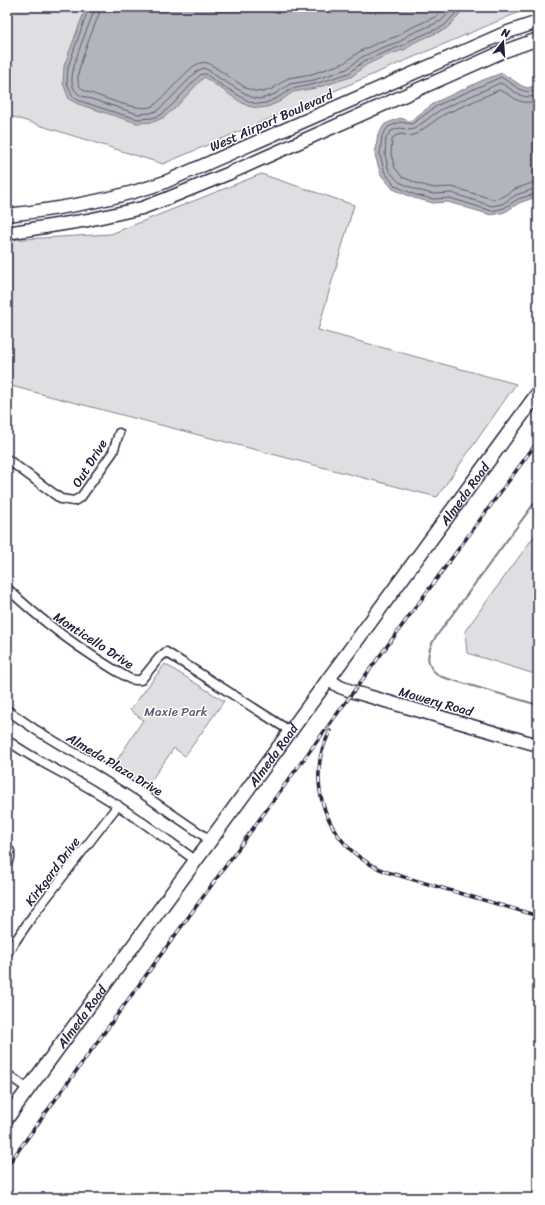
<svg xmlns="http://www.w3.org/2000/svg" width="545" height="1205" font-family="Sriracha,sans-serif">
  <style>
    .green { fill: #dfdfe2; stroke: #80808e }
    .water { fill: #b4b4bc; stroke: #7a7a88 }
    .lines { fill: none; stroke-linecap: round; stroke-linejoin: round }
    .shore { stroke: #5c5c6f; stroke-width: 1 }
    .stream { stroke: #7a7a88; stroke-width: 2 }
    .street-casing { stroke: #22223b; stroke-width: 11 }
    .secondary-casing { stroke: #22223b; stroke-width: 15 }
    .primary-casing { stroke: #22223b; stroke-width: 16 }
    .street { stroke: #fff; stroke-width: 8 }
    .secondary { stroke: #fff; stroke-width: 12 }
    .primary { stroke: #fff; stroke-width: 13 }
    .rail-casing { stroke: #22223b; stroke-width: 3.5 }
    .rail { stroke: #fff; stroke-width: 2; stroke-dasharray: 6; stroke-linecap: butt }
    .labels { text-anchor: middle; stroke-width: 3; stroke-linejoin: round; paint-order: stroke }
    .street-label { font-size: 13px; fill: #22223b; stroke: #fff }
    .park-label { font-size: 13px; fill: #5b5b6d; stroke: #fff }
  </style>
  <rect width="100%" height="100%" fill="#fff"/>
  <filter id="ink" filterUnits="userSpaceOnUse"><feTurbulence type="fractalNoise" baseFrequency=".025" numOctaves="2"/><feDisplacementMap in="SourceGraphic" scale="8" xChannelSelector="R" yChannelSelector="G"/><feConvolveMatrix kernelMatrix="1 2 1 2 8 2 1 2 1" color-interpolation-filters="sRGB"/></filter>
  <g filter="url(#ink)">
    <path class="green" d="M7,7H531L163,164L7,115Z
      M261,174L354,205L318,330L516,384L437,497L7,385V240L111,234Z
      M538,531V675L467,653L465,631Z
      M165,664L224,701L185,756L174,748L147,786L114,765L143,720L130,710Z"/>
    <path class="water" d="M86,7H464L458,17L446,29L413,43L406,49L385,56L366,65L351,77L316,88L293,92L279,102L267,107L258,108L248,106L239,101L204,77L176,107L163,118L153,122L137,123L78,104L69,99L63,83L64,66Z
      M502,73L522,86L528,88L536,85L538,87V198L536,197L519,203L505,212L491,215L448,202L433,203L414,198L393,189L381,175L375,155L378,134L385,124L400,118L410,121L436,102L483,80Z"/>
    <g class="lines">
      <path class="shore" d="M89,7L68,67L67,83L73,97L80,101L120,114L138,119L152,118L161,115L173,104L200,75L203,74H206L216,82L250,102L258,104L266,103L277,98L292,89L315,84L349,73L364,61L383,53L404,45L411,40L444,26L455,14L460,7
        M94,7V11C88,28 71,65 72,81C72,88 76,93 82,96L138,114L151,113L158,110L169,100L197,71L204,68L208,70L219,78L251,97L258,99L264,98L275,94L290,84L314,80L347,69L362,57L381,48L401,41L408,35L441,21L454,7
        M100,7L99,14C94,28 77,66 78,80C78,85 81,88 85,91C100,96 135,111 150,107C154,106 157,103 160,100C169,92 189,67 198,64C202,62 206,62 210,64L246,88L254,91L263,92L272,89L288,78L312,74L344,63L359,52L379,42L398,36L406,30L437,16L446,7
        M538,90L528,92L521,90L501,77L485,84L438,105L412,124L400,122L388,127L382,136L380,155L385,173L395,186L416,195L433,199L450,198L492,211L504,208L518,199L538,193
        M538,95C535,95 532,97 529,97C517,97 509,86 500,83L440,110L414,129L409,130L400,128L391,131L386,138L385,155L389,171L399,182L417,190L433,194L451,193L492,206L502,204L516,195L534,189L538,188
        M538,101C516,106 516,96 499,90L443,115L416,134L410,136L401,134L395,136L392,140L391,154L395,168L402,177L419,184L434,188L452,187L492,199L500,198L515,189L532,183L538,182"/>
      <path class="stream" d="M538,498L435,638C426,653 424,668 442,677L538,705"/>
      <defs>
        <path id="street" d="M7,459L61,499L74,501L81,497L113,452L119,433
          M7,588C44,624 85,653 130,679L136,680H141L159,658L166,652L290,731
          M7,710L36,730L64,747L96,764L137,790L210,840
          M7,740C35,761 65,773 94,791C129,811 162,836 195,860
          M7,849L10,851V858L7,863
          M7,953L34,914L118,805
          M7,1074L28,1089"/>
        <path id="secondary" d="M7,215C60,209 115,200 165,182L505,33L538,22
          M7,233L88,220L142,208L166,199L230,173L502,52L538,39
          M328,679L340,687L354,692L538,745"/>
        <g id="primary">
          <path id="s1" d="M7,1118L538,393"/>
        </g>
      </defs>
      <use href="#street" class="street-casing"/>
      <use href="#secondary" class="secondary-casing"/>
      <use href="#primary" class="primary-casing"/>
      <use href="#street" class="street"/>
      <use href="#secondary" class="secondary"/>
      <use href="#primary" class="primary"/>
      <defs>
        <path id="rail" d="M330,731C326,740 321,750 320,760C313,810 341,855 387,872L538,916
          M7,1166L270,805L538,441"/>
      </defs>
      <use href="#rail" class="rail-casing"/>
      <use href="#rail" class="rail"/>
    </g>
  </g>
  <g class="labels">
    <g class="street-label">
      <text transform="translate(271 120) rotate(-24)" y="5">West Airport Boulevard</text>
      <text transform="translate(89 463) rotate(-58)" y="5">Out Drive</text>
      <text dy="5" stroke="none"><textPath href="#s1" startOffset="774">Almeda Road</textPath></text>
      <text transform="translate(94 640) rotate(33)" y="5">Monticello Drive</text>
      <text transform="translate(436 701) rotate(16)" y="5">Mowery Road</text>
      <text dy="5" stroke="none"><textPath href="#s1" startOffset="450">Almeda Road</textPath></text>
      <text transform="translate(115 764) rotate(31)" y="5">Almeda Plaza Drive</text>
      <text transform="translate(52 871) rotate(-53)" y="5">Kirkgard Drive</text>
      <text dy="5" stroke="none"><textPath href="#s1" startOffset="126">Almeda Road</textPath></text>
    </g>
    <g class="park-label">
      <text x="176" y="716">Maxie Park</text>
    </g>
  </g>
  <rect width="545" height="1205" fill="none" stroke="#fff" stroke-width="24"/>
  <rect x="12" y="12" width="521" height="1181" fill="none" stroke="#22223b" stroke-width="1.5" filter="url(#ink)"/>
  <g transform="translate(503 42) rotate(17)" stroke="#ffffff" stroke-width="3" paint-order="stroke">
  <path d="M0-3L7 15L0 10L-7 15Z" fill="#22223b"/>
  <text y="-6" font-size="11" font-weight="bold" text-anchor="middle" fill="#22223b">N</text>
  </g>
</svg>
